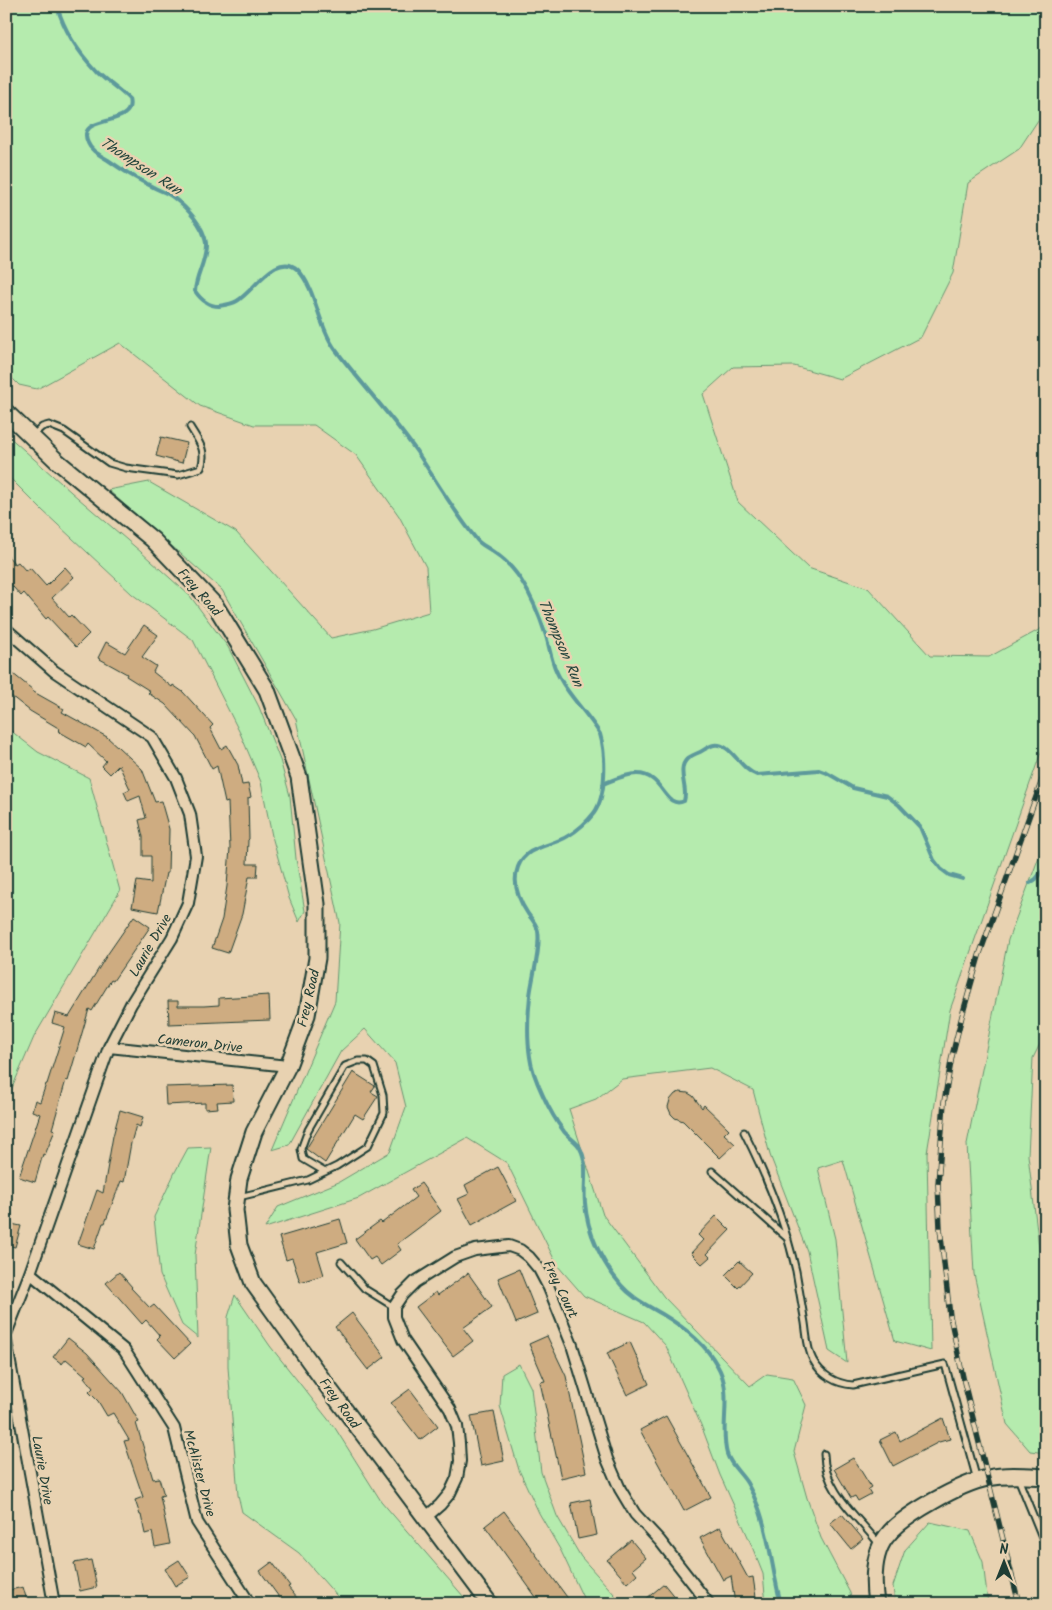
<svg xmlns="http://www.w3.org/2000/svg" width="1052" height="1610" font-family="Kalam,sans-serif">
  <style>
    .green { fill: #b5ebae; stroke: #6a9471 }
    .lines { fill: none; stroke-linecap: round; stroke-linejoin: round }
    .stream { stroke: #5d999b; stroke-width: 4 }
    .building { fill: #ceac81; stroke: #1f3d34 }
    .lane-casing { stroke: #1f3d34; stroke-width: 9 }
    .street-casing { stroke: #1f3d34; stroke-width: 14 }
    .secondary-casing { stroke: #1f3d34; stroke-width: 19 }
    .lane { stroke: #e8d2b1; stroke-width: 5 }
    .street { stroke: #e8d2b1; stroke-width: 10 }
    .secondary { stroke: #e8d2b1; stroke-width: 15 }
    .rail-casing { stroke: #1f3d34; stroke-width: 5.5 }
    .rail { stroke: #e8d2b1; stroke-width: 4; stroke-dasharray: 11; stroke-linecap: butt }
    .labels { text-anchor: middle; stroke-width: 5; stroke-linejoin: round; paint-order: stroke }
    .street-label { font-size: 14px; fill: #1f3d34; stroke: #e8d2b1 }
    .water-label { font-size: 15px; font-style: italic; fill: #24453d; stroke: #e8d2b1 }
  </style>
  <rect width="100%" height="100%" fill="#e8d2b1"/>
  <filter id="ink" filterUnits="userSpaceOnUse"><feTurbulence type="fractalNoise" baseFrequency=".02" numOctaves="2"/><feDisplacementMap in="SourceGraphic" scale="10" xChannelSelector="R" yChannelSelector="G"/><feConvolveMatrix kernelMatrix="1 2 1 2 8 2 1 2 1" color-interpolation-filters="sRGB"/></filter>
  <g filter="url(#ink)">
    <path class="green" d="M6,6H1042L1046,29V108L1019,149L968,183L953,273L921,337L840,379L794,366L733,367L703,394L738,502L808,568L868,588L930,656L989,657L1046,626V738L950,1010L927,1153L931,1351L895,1341L843,1160L818,1168L835,1239L847,1363L829,1351L807,1251L770,1155L753,1090L710,1068L622,1079L596,1099L569,1109L603,1215L664,1297L750,1386L767,1374L793,1378L806,1405L794,1452L807,1498L821,1538L850,1593L852,1604H766L763,1574L749,1539L720,1475L701,1425L666,1346L644,1322L584,1296L557,1265L507,1163L467,1138L359,1198L265,1228L278,1207L339,1182L390,1152L406,1107L395,1063L365,1029L341,1051L289,1145L272,1150L335,1001L340,923L296,719L222,590L108,490L149,482L236,532L331,638L373,629L429,612L426,567L399,516L356,455L314,425H254L200,406L120,343L37,389L19,385L6,372Z
      M6,434L71,492L141,552L190,596L228,647L259,707L280,760L290,796L296,859L305,911L299,922L289,898L272,836L261,782L240,733L193,640L132,594L42,510L6,474Z
      M6,727L38,752L89,778L120,891L34,1037L6,1102Z
      M1046,838V1032L1033,1058L1028,1155L1046,1306V1453L1030,1451L1007,1424L974,1274L967,1144L1008,940Z
      M211,1147L195,1255L198,1338L182,1325L160,1275L154,1217L175,1172L188,1148Z
      M235,1295L270,1346L335,1428L381,1501L470,1604H344L299,1553L242,1512L238,1495L228,1367V1317Z
      M519,1364L531,1388L541,1472L557,1516L581,1557L623,1604H586L561,1551L539,1513L519,1470L500,1406L502,1374Z
      M930,1522L970,1531L983,1562L988,1604H895L893,1586L905,1550Z"/>
    <g class="lines">
      <path class="stream" d="M57,6C64,30 79,53 96,71C106,81 119,89 129,99C137,129 74,113 88,143C91,151 100,155 108,160C122,170 137,179 153,187C160,191 168,193 174,198C187,208 204,226 206,243C207,260 196,275 195,291C201,300 208,306 219,306C225,305 232,304 237,301C254,291 277,250 298,270C316,289 318,326 335,349C362,385 394,418 419,455C438,484 455,513 477,540C481,545 487,547 492,551C503,558 514,569 521,580C532,597 540,617 546,636C549,646 551,658 555,668C565,693 586,711 600,734C606,754 607,795 594,813C588,821 577,831 568,836C551,847 526,845 518,867C512,883 518,899 528,914C532,919 537,925 538,931C541,949 532,978 530,996C528,1015 527,1038 530,1057C532,1076 551,1115 563,1130C567,1137 577,1141 580,1148C589,1165 583,1185 585,1203C587,1232 602,1263 621,1285C632,1298 647,1305 662,1314C682,1326 705,1343 717,1365C734,1393 719,1424 727,1454C731,1466 741,1473 747,1483C751,1490 755,1498 758,1506C770,1537 772,1571 781,1604
        M603,784C613,780 625,774 637,774C664,774 664,810 684,801C688,789 680,778 683,766C685,758 693,755 700,752C704,750 709,746 714,745C731,742 739,769 757,775L819,770L827,773L853,788L887,796L899,805L920,827L934,860L941,869L949,875L963,879
        M1030,883L1036,879L1046,866"/>
    </g>
    <path class="building" d="M161,437L187,443L182,463L156,456Z
      M6,554L15,564L18,562L26,571L30,568L46,586L65,567L74,577L52,598L69,617L71,615L89,634L76,647L48,617L46,619L24,593L21,596L6,579Z
      M144,625L158,635L142,657L156,666L153,672L172,687L173,685L183,692L213,725L210,728L221,749L227,745L238,765L242,785L248,784L251,797L248,798L249,839L248,840L247,864H258L257,877H249L242,914L228,953L212,948L222,919L227,886L230,848L228,802L225,803L217,766L212,769L195,736L165,704L148,693L150,691L126,676L127,674L98,658L106,642L125,653Z
      M12,673L33,690L32,691L64,709L62,712L107,737L142,769L155,802L161,801L169,829L168,873H166L158,912L132,907L137,881L151,883V856H143V837L139,820L146,818L140,796L128,801L124,792L130,789L119,765L110,774L102,766L106,761L88,744L86,747L58,731L60,729L30,711L6,692V680Z
      M134,916L150,927L113,981L111,980L92,1011L89,1009L68,1081L66,1080L52,1129L55,1130L45,1155L43,1154L35,1182L19,1177L40,1114L32,1111L35,1100L40,1102L46,1084H47L65,1027L52,1023L55,1013L69,1017L107,955Z
      M269,995L270,1020L169,1024L168,1001H178V1006H204L219,1005V998Z
      M353,1072L375,1086L371,1092L378,1096L363,1119L355,1114L325,1163L306,1149Z
      M232,1085L233,1101L217,1102L218,1108L205,1109V1103L166,1105L165,1087Z
      M680,1092L688,1093L693,1096L702,1108L704,1105L729,1129L724,1134L735,1144L720,1158L683,1121L675,1118L671,1114L668,1107L670,1100L675,1094Z
      M120,1110L143,1117L140,1127L136,1125L131,1143L124,1182L121,1181L105,1223H103L94,1249L78,1244L97,1190L103,1193L113,1136Z
      M498,1167L516,1201L472,1225L458,1199L469,1194L465,1185Z
      M421,1183L441,1211L397,1244L401,1250L381,1265L375,1257L370,1260L355,1239L380,1221L382,1223L416,1197L411,1190Z
      M716,1216L730,1230L707,1254L710,1257L702,1264L691,1253L703,1240L698,1235Z
      M340,1219L347,1243L317,1252L324,1275L300,1282L292,1258L286,1260L279,1237Z
      M6,1223L21,1226L15,1247L6,1245Z
      M739,1261L752,1273L738,1288L725,1275Z
      M519,1269L537,1314L516,1323L498,1278Z
      M119,1272L132,1287L131,1288L150,1308L154,1305L190,1344L175,1358L157,1339L160,1336L146,1320L142,1324L106,1283Z
      M468,1273L492,1307L463,1328L473,1341L453,1356L416,1307L436,1292L438,1295Z
      M352,1313L385,1357L368,1370L335,1327Z
      M547,1336L566,1376L586,1472L561,1478L540,1382L545,1381L529,1344Z
      M68,1338L87,1353L122,1392L139,1422L136,1423L153,1479L159,1478L164,1495L160,1496L170,1544L155,1547L152,1532L145,1534L141,1515H140L135,1500L143,1497L124,1441L129,1440L113,1413L107,1416L98,1401L89,1392L93,1388L84,1377L86,1376L66,1359L62,1364L53,1357Z
      M630,1342L649,1384L627,1395L607,1353Z
      M410,1389L438,1426L420,1440L391,1403Z
      M494,1412L504,1461L481,1466L471,1416Z
      M666,1416L711,1497L684,1511L640,1430Z
      M943,1418L950,1439L939,1442L893,1466L880,1440L896,1432L900,1441Z
      M853,1458L871,1487L868,1489L871,1494L858,1501L855,1496L851,1498L834,1469Z
      M590,1499L597,1535L578,1539L571,1503Z
      M504,1511L572,1604H541L485,1526Z
      M842,1514L863,1539L851,1549L830,1523Z
      M720,1527L748,1578L753,1577L757,1604H735L731,1576L723,1580L700,1538Z
      M631,1540L646,1558L633,1569L637,1574L627,1583L607,1560Z
      M91,1560L97,1587L80,1591L74,1563Z
      M179,1560L190,1577L175,1586L165,1569Z
      M272,1562L290,1586L288,1587L302,1604H284L260,1571Z
      M664,1584L680,1604H640Z
      M23,1587L28,1604H6V1591Z"/>
    <g class="lines">
      <defs>
        <path id="lane" d="M32,436L42,427L49,425L64,431L109,463L126,468L178,475L201,468C207,450 199,442 190,427
          M744,1132C767,1177 785,1222 796,1271C799,1288 802,1306 805,1323C807,1336 807,1349 813,1360C821,1375 836,1384 853,1385L945,1364L977,1480
          M712,1171L788,1239
          M239,1197L308,1180L337,1166L368,1146L384,1113L383,1095L374,1066L367,1061H358L345,1066L308,1130L301,1149L303,1159L325,1172
          M341,1262L365,1289L394,1307
          M824,1454C824,1490 858,1517 879,1544
          M1018,1478L1046,1547"/>
        <path id="street" d="M6,629L54,671L152,737L176,778L190,814L196,856L188,903L172,938L131,1004L109,1047L30,1273L6,1334
          M109,1047L288,1066
          M30,1273L124,1350L174,1428L197,1522L250,1604
          M6,1341L54,1604
          M425,1518L440,1505L450,1493L457,1478L460,1461L459,1443L457,1426L450,1409L403,1340L394,1317V1307L402,1295L415,1282L455,1257L475,1250L509,1246L520,1250L529,1257L539,1269L549,1288L572,1345L607,1459L620,1489L635,1514L660,1541L709,1604"/>
        <path id="secondary" d="M6,412L57,461L153,540L215,605L267,690L299,777L317,904V958L307,1015L288,1066L254,1132L239,1179L235,1210L239,1245L253,1283L330,1390L490,1604
          M876,1604C873,1582 872,1555 886,1537C902,1515 962,1483 988,1478C1007,1474 1027,1476 1046,1477"/>
      </defs>
      <use href="#lane" class="lane-casing"/>
      <use href="#street" class="street-casing"/>
      <use href="#secondary" class="secondary-casing"/>
      <use href="#lane" class="lane"/>
      <use href="#street" class="street"/>
      <use href="#secondary" class="secondary"/>
      <defs>
        <path id="rail" d="M1019,1604L964,1382L950,1316L940,1228L938,1184L944,1102L952,1056L962,1016L979,956L1046,769"/>
      </defs>
      <use href="#rail" class="rail-casing"/>
      <use href="#rail" class="rail"/>
    </g>
  </g>
  <g class="labels">
    <g class="street-label">
      <text transform="translate(200 592) rotate(49)" y="5">Frey Road</text>
      <text transform="translate(150 945) rotate(-60)" y="5">Laurie Drive</text>
      <text transform="translate(308 998) rotate(-77)" y="5">Frey Road</text>
      <text transform="translate(200 1043) rotate(6)" y="5">Cameron Drive</text>
      <text transform="translate(561 1289) rotate(64)" y="5">Frey Court</text>
      <text transform="translate(340 1403) rotate(54)" y="5">Frey Road</text>
      <text transform="translate(43 1470) rotate(80)" y="5">Laurie Drive</text>
      <text transform="translate(200 1473) rotate(75)" y="5">McAlister Drive</text>
    </g>
    <g class="water-label">
      <text transform="translate(141 166) rotate(33)" y="5">Thompson Run</text>
      <text transform="translate(561 643) rotate(67)" y="5">Thompson Run</text>
    </g>
  </g>
  <rect width="1052" height="1610" fill="none" stroke="#e8d2b1" stroke-width="25"/>
  <rect x="12" y="12" width="1027" height="1585" fill="none" stroke="#1f3d34" stroke-width="2" filter="url(#ink)"/>
  <g transform="translate(1004 1562)" stroke="#e8d2b1" stroke-width="4" paint-order="stroke">
  <path d="M0-4L9 19L0 12L-9 19Z" fill="#1f3d34"/>
  <text y="-8" font-size="14" font-weight="bold" text-anchor="middle" fill="#1f3d34">N</text>
  </g>
</svg>
